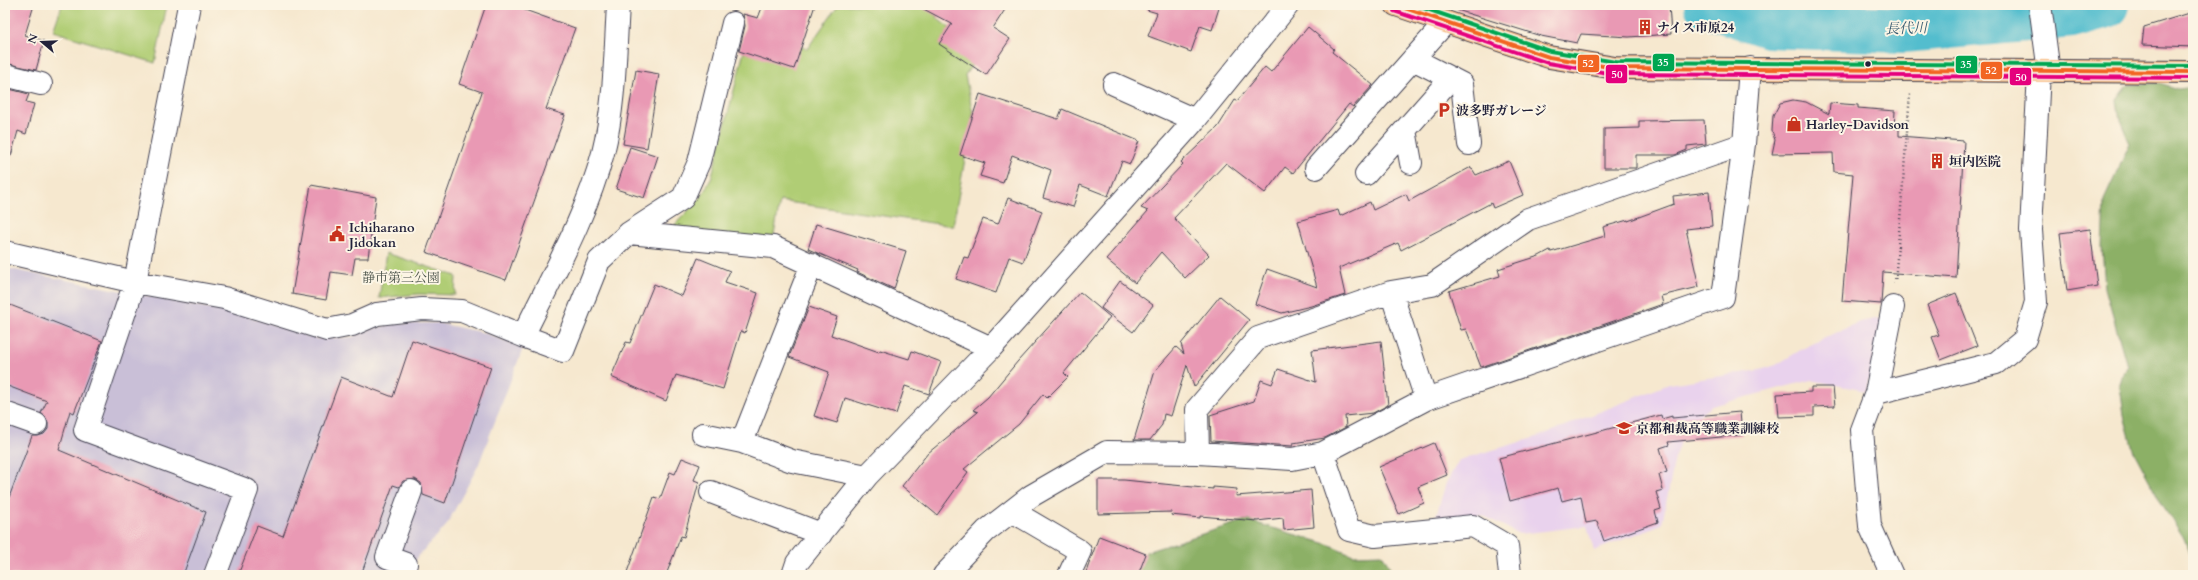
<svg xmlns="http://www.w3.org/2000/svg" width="2198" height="580" font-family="Cardo,'Noto Serif JP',serif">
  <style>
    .built { fill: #e9d2ed }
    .industrial { fill: #c9bfd7 }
    .green { fill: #b0cd74; stroke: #697858 }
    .forest { fill: #8cb066; stroke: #576950 }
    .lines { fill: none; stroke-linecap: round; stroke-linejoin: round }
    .river { stroke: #52bdce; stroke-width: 46 }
    .building { fill: #e999b4 }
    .minor-casing { stroke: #424051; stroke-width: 24 }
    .major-casing { stroke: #424051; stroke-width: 24 }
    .path { stroke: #424051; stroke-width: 2.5; stroke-dasharray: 1 3; stroke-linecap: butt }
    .minor { stroke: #fff; stroke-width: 22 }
    .major { stroke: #f7bd88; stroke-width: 22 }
    .bus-1-casing { stroke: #fcf5e5; stroke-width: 7 }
    .bus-2-casing { stroke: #fcf5e5; stroke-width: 7 }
    .bus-3-casing { stroke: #fcf5e5; stroke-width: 7 }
    .bus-1 { stroke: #f26522; stroke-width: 4 }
    .bus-2 { stroke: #e5007d; stroke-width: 4 }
    .bus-3 { stroke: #00a651; stroke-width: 4 }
    .bus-dot { fill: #22223b; stroke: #fcf5e5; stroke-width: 1.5 }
    .labels { text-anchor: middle; stroke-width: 4; stroke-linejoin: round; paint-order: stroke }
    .poi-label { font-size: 13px; font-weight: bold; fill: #22223b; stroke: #fcf5e5; text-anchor: start }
    .park-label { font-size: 13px; fill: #4d554c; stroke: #fcf5e5 }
    .water-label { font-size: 14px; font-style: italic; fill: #33586e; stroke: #fcf5e5 }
    .line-badge { stroke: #fcf5e5; stroke-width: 1.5 }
    .badge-label { font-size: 11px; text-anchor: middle; font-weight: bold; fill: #fff }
  </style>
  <rect width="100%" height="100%" fill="#fcf5e5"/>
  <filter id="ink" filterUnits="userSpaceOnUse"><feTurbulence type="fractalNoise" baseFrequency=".025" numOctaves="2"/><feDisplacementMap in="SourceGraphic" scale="8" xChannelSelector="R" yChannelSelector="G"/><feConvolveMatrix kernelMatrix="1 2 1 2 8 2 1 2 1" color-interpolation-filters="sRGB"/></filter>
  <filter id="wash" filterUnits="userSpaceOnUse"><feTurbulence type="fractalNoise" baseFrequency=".012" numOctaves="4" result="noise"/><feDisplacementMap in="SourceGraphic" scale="16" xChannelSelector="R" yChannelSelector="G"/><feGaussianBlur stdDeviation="0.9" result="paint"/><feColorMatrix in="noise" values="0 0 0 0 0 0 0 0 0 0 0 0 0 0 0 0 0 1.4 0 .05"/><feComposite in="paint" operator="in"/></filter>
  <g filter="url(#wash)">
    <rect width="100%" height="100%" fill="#f6e8cf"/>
    <path class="built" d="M1875,319L1883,321L1866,391L1811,380L1712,406L1693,419L1682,436L1676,453L1662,524L1594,551L1587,526L1519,534L1482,515L1443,520L1436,516L1446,483L1459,460L1537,437L1669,384L1760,370L1776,365L1804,348L1859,322Z"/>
    <path class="industrial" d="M5,268L244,315L317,339L352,337L371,329L394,324L438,323L485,333L523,348L478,466L446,526L417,557L410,575H5Z"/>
    <path class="green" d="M62,5H167L155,63L53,31Z
      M838,5H928L939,20L981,52L965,75L973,114L953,226L780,201L773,241L671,229L701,197L711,179L750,28L807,49Z
      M386,253L456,276L455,295L419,294L379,298Z"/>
    <path class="forest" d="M2159,83L2179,89L2193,87V565L2184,539L2164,508L2134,452L2124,416L2120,386L2127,366L2105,288L2102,247L2104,200L2130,144L2120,120L2117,100L2128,85Z
      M1246,520L1330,545L1353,555L1382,554L1394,575H1134L1146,552Z"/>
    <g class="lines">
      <path class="river" d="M1707,5L1768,25L1902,30L2072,15L2107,5"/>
    </g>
    <g id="blocks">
      <path class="building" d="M5,5H34L25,35L44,41L36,70L5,63Z
        M486,5H511L575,28L546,109L565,115L506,280L426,252L482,92L459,84Z
        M763,5H815L794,69L739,51L745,26L743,14L758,18Z
        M916,5H1008L993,28L1010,39L986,75L939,44L952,24Z
        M1148,5H1220L1212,30L1200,26L1191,52L1148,36L1157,13L1147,10Z
        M1458,5H1669L1671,34L1629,37L1581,34L1577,43L1541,36L1457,10Z
        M2193,12V47L2142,45L2144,27Z
        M1308,27L1334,49L1332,52L1373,85L1353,107L1349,104L1293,173L1285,167L1265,193L1226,163L1174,218L1209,255L1185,278L1161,252L1135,283L1106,259L1148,211L1141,208L1183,164L1181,162L1218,127L1235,100L1237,101L1265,67L1271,72Z
        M636,70L659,74L647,148L623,144Z
        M5,88L29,94L26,102L34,104L26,134L18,131L11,156H5Z
        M980,94L1058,119L1062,109L1139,141L1130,164L1122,161L1108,196L1080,185L1073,207L1043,198L1051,170L1012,155L1003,183L980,176L985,163L960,155Z
        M1793,100L1806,102L1829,114L1830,103L1858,105V108L1895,111L1894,128H1899V136L1964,141L1956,278L1883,272L1881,304L1842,301L1853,174L1834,172L1833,153L1772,154L1775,140L1772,131L1773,116L1780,103Z
        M1704,120L1706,144L1687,146V150L1675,155H1636V168H1604V129L1639,128V121Z
        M630,147L658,156L644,198L616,189Z
        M1509,161L1523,195L1493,208L1491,203L1401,250L1398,243L1339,268L1345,295L1311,306L1282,313L1255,304L1267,269L1317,287L1298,221L1338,210L1340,216L1370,202L1373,210L1406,194L1409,201L1471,167L1476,175Z
        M311,185L376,197L368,258H355L352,275L331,272L326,300L292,294Z
        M1709,192L1712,226L1686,229L1699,287L1661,296L1663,304L1481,367L1466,329L1461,330L1449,291L1500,276L1498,269L1539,256L1550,250L1551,252L1605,236L1603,227L1628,220V221L1674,204L1673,196Z
        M1008,198L1042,211L1023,262L1009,257L996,293L956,279L964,257L968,258L983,219L998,224Z
        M816,224L906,251L894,289L857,272L858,270L808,249Z
        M2090,229L2097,286L2067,291L2060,233Z
        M698,258L730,271L725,282L758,293L745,333L741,331L723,389L676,375L666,401L611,377L626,342L630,343L654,284L682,296Z
        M1120,281L1153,305L1133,332L1101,308Z
        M1080,292L1110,317L1064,373L1068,377L1047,398L1043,394L1019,424L964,469L968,472L937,515L902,486L928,453L978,412L973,410L988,397L1018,361Z
        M1956,293L1977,346L1941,360L1932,337L1939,335L1927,305Z
        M1220,296L1249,320L1194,387L1187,365L1171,416L1164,414L1162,425L1150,440H1134L1155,371L1176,347L1184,354L1181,344Z
        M5,303L102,341L74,413L70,411L59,450L206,512L183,575H5V508L32,436H38L44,434L48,429V422L41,413L47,401L5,385Z
        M809,307L837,317L831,335L879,352L880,350L909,359L912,351L941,362L929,394L905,386L896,414L845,398L837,423L814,416L829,372L789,357Z
        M412,340L491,367L445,503L423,495L421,483L415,479L403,481L399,487L393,485L361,575H238L257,526L283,536L341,377L393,397Z
        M1381,341L1388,405L1373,413L1345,416L1346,427L1325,438L1293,443V446L1211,441L1210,415L1254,401L1261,380L1272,384L1278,369L1316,382L1312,350Z
        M1811,387H1833L1835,406L1814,407V416L1779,417L1777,394L1811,392Z
        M1740,412L1742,435L1668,442L1669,445L1660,448L1667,472L1659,475L1663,490L1656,492L1661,509L1655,511L1658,522L1604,541L1597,521L1586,523L1581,496L1562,501L1558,488L1510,501L1499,458L1661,415L1662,419L1672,416V418Z
        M1434,443L1447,475L1418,487L1424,503L1399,514L1379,467Z
        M682,458L700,465L694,480L699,482L684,537L681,536L666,575H626L654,497L660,499L670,472L675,474Z
        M1098,480H1124L1213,489V487L1237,489L1236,496L1311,490L1314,527L1284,530L1283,518L1257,521L1200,516V518L1171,515L1172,512L1098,514Z
        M1099,536L1146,554L1138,575H1085Z"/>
    </g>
  </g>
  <g filter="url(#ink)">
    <use href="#blocks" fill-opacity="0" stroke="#424051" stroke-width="1"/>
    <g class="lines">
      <defs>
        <path id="minor" d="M189,5L135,282L85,430L247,490L215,575
          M2040,5L2049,72
          M1413,59L1462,84L1469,144
          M5,75L41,84
          M1114,84L1195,120
          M1405,130L1411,163
          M1316,168L1446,22
          M1366,174L1451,78
          M629,233L773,247L991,348
          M5,252L135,282L224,298L327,330L352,325L377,314L422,309L462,311L523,336C552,276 586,217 603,153C615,105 615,54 618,5
          M812,264L742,442L792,461L867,476
          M1391,292L1426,399
          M523,336L563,351L599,261L629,233L683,198L699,162L733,23
          M1876,393L1893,307
          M5,413L36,424
          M703,434L742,442
          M1198,453L1197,409L1258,338L1391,292L1432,285L1528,219L1744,144
          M1323,453L1349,530L1375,536L1473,526L1507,546L1510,575
          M711,492L821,534
          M1012,511L1080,551L1069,575
          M402,575L406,564L387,557L411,491
          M793,575L797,563L867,476L991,348L1195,120L1288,5
          M944,575L986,531L1031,496L1107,452L1198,453L1292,459L1323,453L1426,399L1723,297L1744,144L1750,68
          M1892,575L1870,526L1862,430L1876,393L1996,363L2025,339L2036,302L2031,230L2039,72"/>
        <path id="major" d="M1396,5L1549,57L1615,68L2193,72"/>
      </defs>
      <use href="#minor" class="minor-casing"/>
      <use href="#major" class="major-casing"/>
      <path class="path" d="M1895,283L1910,94"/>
      <use href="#minor" class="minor"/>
      <use href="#major" class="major"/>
      <defs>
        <path id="bus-1" d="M1396,5L1549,57L1615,68L2193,72"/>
        <path id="bus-2" d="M1394,11L1548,63L1614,74L2193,78"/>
        <path id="bus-3" d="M1415,5L1550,51L1616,62L2193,66"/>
      </defs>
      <use href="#bus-1" class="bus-1-casing"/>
      <use href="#bus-2" class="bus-2-casing"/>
      <use href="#bus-3" class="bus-3-casing"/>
      <use href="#bus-1" class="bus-1"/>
      <use href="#bus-2" class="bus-2"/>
      <use href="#bus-3" class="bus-3"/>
    </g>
  </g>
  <defs>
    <symbol id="building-bare" viewBox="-9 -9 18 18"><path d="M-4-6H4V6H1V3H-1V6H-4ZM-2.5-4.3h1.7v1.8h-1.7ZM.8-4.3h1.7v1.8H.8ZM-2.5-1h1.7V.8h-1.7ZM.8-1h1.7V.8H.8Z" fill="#c8321e" stroke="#fcf5e5" stroke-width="2.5" paint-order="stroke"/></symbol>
    <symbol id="parking-bare" viewBox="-9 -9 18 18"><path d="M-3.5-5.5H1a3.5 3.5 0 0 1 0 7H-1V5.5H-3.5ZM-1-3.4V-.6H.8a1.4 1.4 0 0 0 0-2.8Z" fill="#c8321e" stroke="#fcf5e5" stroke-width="2.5" paint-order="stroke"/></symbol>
    <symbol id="shop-bare" viewBox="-9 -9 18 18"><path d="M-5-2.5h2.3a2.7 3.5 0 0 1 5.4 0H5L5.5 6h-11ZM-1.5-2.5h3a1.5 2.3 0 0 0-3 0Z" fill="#c8321e" stroke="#fcf5e5" stroke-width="2.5" paint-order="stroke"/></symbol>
    <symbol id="civic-bare" viewBox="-9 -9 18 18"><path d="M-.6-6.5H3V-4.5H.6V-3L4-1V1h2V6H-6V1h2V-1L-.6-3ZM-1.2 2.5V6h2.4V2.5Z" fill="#c8321e" stroke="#fcf5e5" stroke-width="2.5" paint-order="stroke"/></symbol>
    <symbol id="school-bare" viewBox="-9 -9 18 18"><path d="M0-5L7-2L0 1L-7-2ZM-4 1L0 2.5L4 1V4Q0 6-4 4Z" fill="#c8321e" stroke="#fcf5e5" stroke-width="2.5" paint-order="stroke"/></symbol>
  </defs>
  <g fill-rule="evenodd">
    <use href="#building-bare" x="1634" y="16" width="22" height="22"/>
    <use href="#parking-bare" x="1433" y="99" width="22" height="22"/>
    <use href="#shop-bare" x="1783" y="113" width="22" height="22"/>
    <use href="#building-bare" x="1926" y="150" width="22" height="22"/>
    <use href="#civic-bare" x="326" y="223" width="22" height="22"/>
    <use href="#school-bare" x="1613" y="417" width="22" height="22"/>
  </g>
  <circle class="bus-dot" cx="1868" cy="64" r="3.5"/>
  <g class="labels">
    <g class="poi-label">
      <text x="1657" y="32">ナイス市原24</text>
      <text x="1456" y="115">波多野ガレージ</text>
      <text x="1806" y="129">Harley-Davidson</text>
      <text x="1949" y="166">垣内医院</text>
      <text x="349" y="232">Ichiharano<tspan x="349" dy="15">Jidokan</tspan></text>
      <text x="1636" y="433">京都和裁高等職業訓練校</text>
    </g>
    <g class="park-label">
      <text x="401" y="282">静市第三公園</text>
    </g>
    <g class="water-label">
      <text transform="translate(1906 28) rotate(-2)" y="5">長代川</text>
    </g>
  </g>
  <g class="line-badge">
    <rect x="1652" y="53" width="23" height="19" rx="4" fill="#00a651"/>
    <rect x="1577" y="54" width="23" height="19" rx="4" fill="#f26522"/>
    <rect x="1955" y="55" width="23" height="19" rx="4" fill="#00a651"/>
    <rect x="1980" y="61" width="23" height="19" rx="4" fill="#f26522"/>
    <rect x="1605" y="64" width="23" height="20" rx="4" fill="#e5007d"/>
    <rect x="2009" y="67" width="23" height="19" rx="4" fill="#e5007d"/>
  </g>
  <g class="badge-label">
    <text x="1663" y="66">35</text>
    <text x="1588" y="67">52</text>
    <text x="1966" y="68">35</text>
    <text x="1991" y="74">52</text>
    <text x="1617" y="78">50</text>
    <text x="2021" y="81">50</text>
  </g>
  <rect width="2198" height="580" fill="none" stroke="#fcf5e5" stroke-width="20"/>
  <g transform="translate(42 42) rotate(289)" stroke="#fcf5e5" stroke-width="3" paint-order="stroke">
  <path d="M0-3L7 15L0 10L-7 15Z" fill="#22223b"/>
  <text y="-6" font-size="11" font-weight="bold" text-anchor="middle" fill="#22223b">N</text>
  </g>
</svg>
